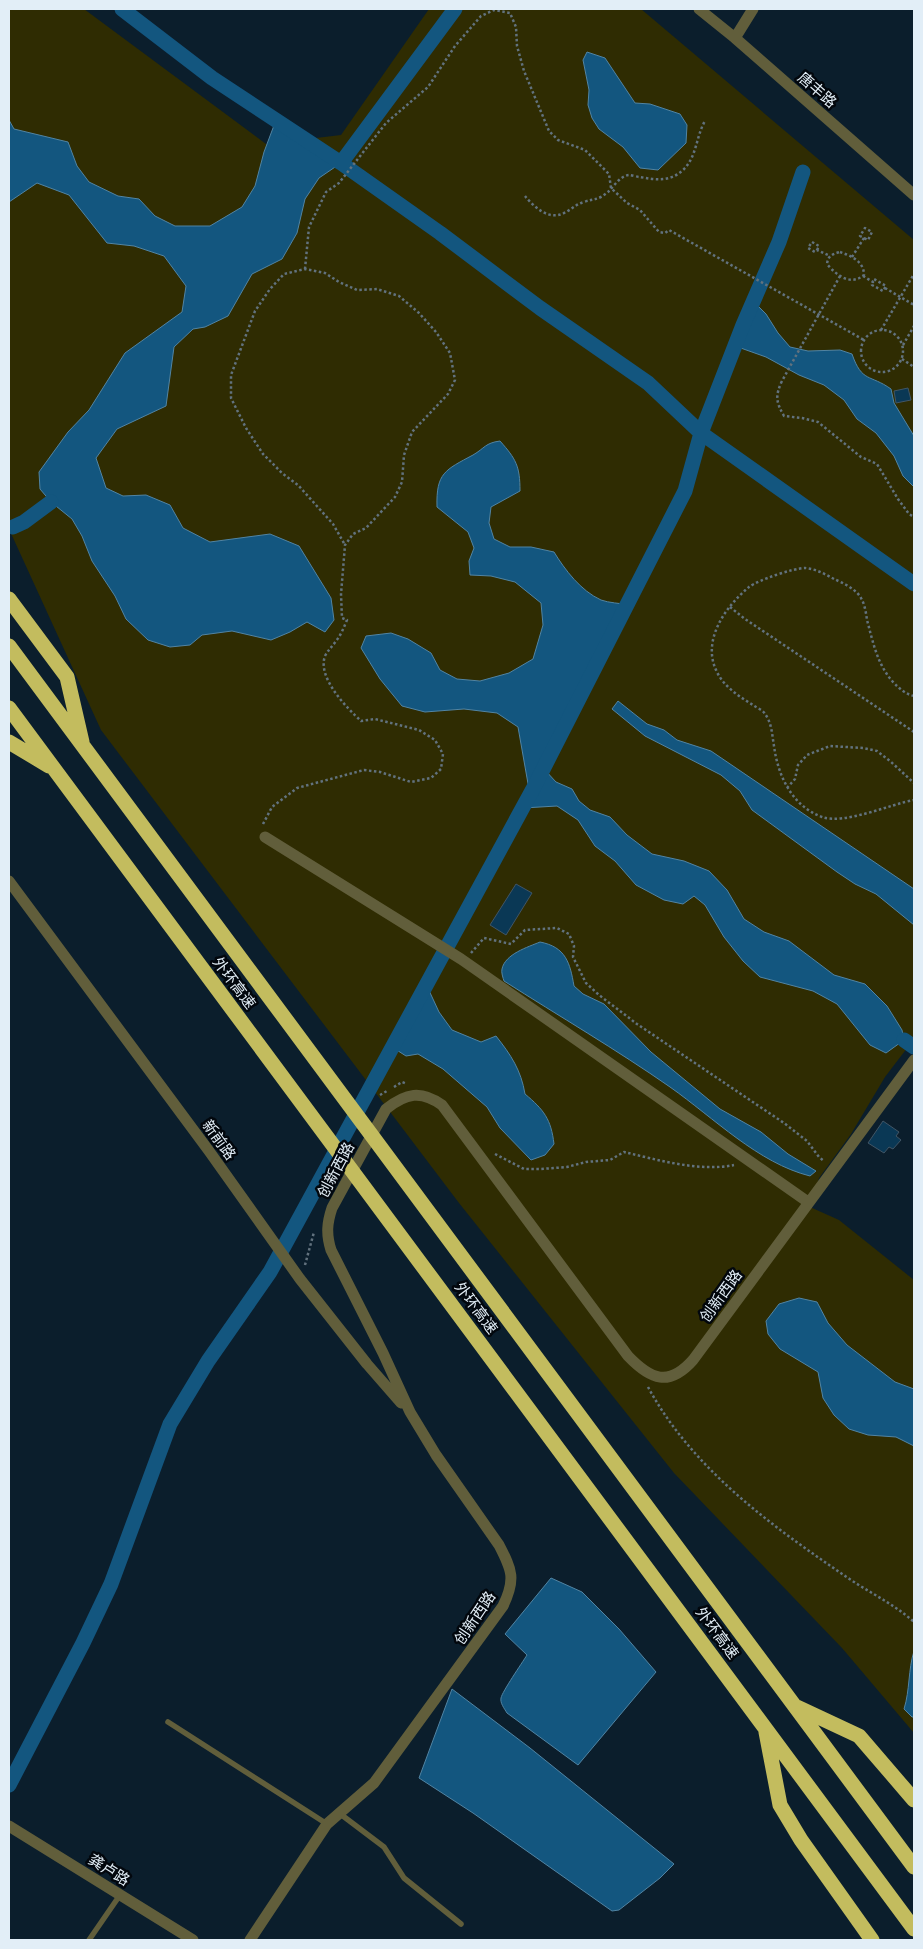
<svg xmlns="http://www.w3.org/2000/svg" width="923" height="1949" font-family="'Public Sans','Noto Sans SC',sans-serif">
  <style>
    .green { fill: #2f2c02 }
    .water { fill: #13567f; stroke: #5184a3 }
    .lines { fill: none; stroke-linecap: round; stroke-linejoin: round }
    .canal { stroke: #13567f; stroke-width: 15 }
    .building { fill: #0a3855; stroke: #415565 }
    .path { stroke: #62727e; stroke-width: 2.5; stroke-dasharray: 2.5 2.5; stroke-linecap: butt }
    .lane { stroke: #615e3b; stroke-width: 5.5 }
    .street { stroke: #615e3b; stroke-width: 11 }
    .highway { stroke: #c3bc5e; stroke-width: 15 }
    .labels { text-anchor: middle; stroke-width: 5; stroke-linejoin: round; paint-order: stroke }
    .street-label { font-size: 15px; fill: #e2eef7; stroke: #02070d }
  </style>
  <rect width="100%" height="100%" fill="#0b1e2c"/>
  <path class="green" d="M9,9H84L266,144L341,135L429,9H641L914,240V1039L885,1077L851,1134L819,1178L810,1207L839,1220L914,1280V1733L842,1648L674,1473L459,1203L101,730L9,529Z"/>
  <path class="water" d="M587,52L605,58L635,103L650,104L680,114L687,125L686,143L658,170L640,168L623,147L599,129L592,118L588,105L589,90L583,60Z
    M9,120L14,129L68,142L77,166L89,182L118,196L139,199L155,216L175,226H210L242,207L255,186L264,152L276,120L341,163L319,178L305,199L297,233L282,259L252,274L228,316L205,327L193,329L174,347L166,406L117,429L96,458L106,488L123,496L146,495L170,505L183,528L210,542L270,534L299,546L331,598L334,620L325,632L307,622L290,632L271,640L232,631L202,635L190,645L170,647L148,640L126,619L115,596L92,561L82,536L72,519L51,502L40,489L39,472L68,432L89,410L125,353L182,312L186,286L164,256L134,246L107,243L69,195L37,183L9,202Z
    M753,301L766,314L778,333L790,347L808,351L840,350L852,354C862,383 870,374 891,389L894,403L914,436V487L903,476L894,456L876,433L857,419L844,400L824,385L799,375L766,357L735,346Z
    M500,441C516,459 520,466 520,491L491,507L489,523L494,539L510,547H531L554,552C565,570 581,591 601,600C609,603 620,603 628,605L544,769L556,782L572,789L579,801L590,810L610,817L627,835L652,854L684,861L709,871L727,890L744,919L764,932L789,941L834,975L865,984L887,1006L902,1030L904,1040L886,1053L870,1045L837,1004L813,991L760,977L743,961L724,937L705,905L694,896L683,904L664,900L636,885L615,861L595,846L578,820L557,806L523,808L530,795L518,727L497,713L464,709L425,712L402,706L380,679L361,648L366,636L391,633L408,639L431,653L440,670L457,679L480,681L509,673L533,659L543,625L541,603L515,582L491,576L470,575L469,561L474,548L468,532L437,507C436,473 445,470 473,455C485,448 485,443 500,441Z
    M618,701L647,724L664,730L677,740L711,751L914,889V925L876,894L855,884L837,872L752,810L740,791L721,775L645,736L612,709Z
    M540,942C566,947 570,963 574,986L583,994L604,1004L651,1052L720,1109L761,1132L788,1154L816,1171L810,1176C758,1163 714,1118 670,1087C617,1050 559,1016 504,981C503,978 501,972 502,969C505,954 528,947 540,942Z
    M426,984L439,1012L452,1030L481,1042L496,1036C511,1055 521,1070 525,1094C544,1110 551,1119 554,1144L545,1155L531,1160L500,1128L487,1107L443,1069L418,1054L406,1056L392,1047Z
    M799,1298L817,1302L828,1323L847,1345L895,1382L914,1389V1446L896,1437L868,1435L849,1429L834,1415L823,1398L818,1372L780,1349L768,1334L766,1321L779,1304Z
    M551,1578L582,1592L619,1629L656,1672L578,1765L507,1713C504,1708 500,1703 501,1698C502,1692 522,1663 527,1655L505,1634Z
    M914,1651V1717H912L904,1709C910,1690 908,1670 914,1651Z
    M452,1689L530,1748L674,1864L660,1878L619,1910L612,1911L473,1813L419,1778Z"/>
  <g class="lines">
    <path class="canal" d="M122,9L212,78L341,163L440,233L540,308L648,383L701,433L914,584
      M341,163L455,9
      M13,527L24,522L51,502
      M904,1040L914,1047
      M9,1785L83,1643L111,1584L170,1424L208,1361L270,1272L534,787L685,491L701,433L743,325L779,242L803,172"/>
  </g>
  <path class="building" d="M908,388L911,400L896,403L894,391Z
    M516,884L532,893L506,935L490,925Z
    M883,1121L899,1132L896,1136L901,1140L893,1149L889,1147L884,1153L868,1143Z"/>
  <g class="lines">
    <path class="path" d="M525,196C534,207 549,221 564,213C571,210 576,204 584,202C595,198 597,201 608,192C614,186 620,176 629,175C632,175 637,177 640,177C656,180 670,182 683,170C697,157 696,136 705,121
      M817,250L819,246L812,242L808,248L815,252L817,250L830,256
      M840,252C851,256 864,261 864,275C851,286 837,276 827,264C828,256 832,254 840,252Z
      M852,257L864,238L860,236L865,228L872,232L868,240L864,238
      M305,269L309,227L326,192L339,183L386,123L428,87L455,46L481,16L494,10L510,13L516,27L517,46L524,71L549,131L558,140L585,150L609,174L611,188L627,203L640,210L659,232L665,233L669,230L864,340
      M840,276L782,381C775,396 776,402 784,416L802,418L818,422L861,457L877,464L898,499L909,514L914,517
      M863,276L873,282L874,279L886,286L883,291L872,285L873,282
      M885,288L914,305
      M861 351a21 21 0 1 1 42 0a21 21 0 1 1-42 0Z
      M881,330L914,274
      M903,345L914,326
      M902,359L914,367
      M730,607L745,619L914,732
      M914,696C905,694 900,689 893,682C877,664 873,642 867,620C866,613 865,605 861,598C856,589 843,583 834,579C825,574 816,569 805,568C794,568 758,580 749,587C725,607 701,641 717,672C724,687 740,697 753,705C757,708 763,710 765,714C772,723 772,735 774,746C778,776 792,806 822,817C844,825 891,804 914,800
      M787,788L795,779L798,765L807,755L830,746L863,748L877,751L890,761L914,783
      M263,824L272,807L297,788L364,770L380,772L411,782L431,778L441,769L443,754L435,740L419,730L375,719L361,721C347,708 317,678 325,656C328,650 332,647 336,641C341,635 344,627 347,620L342,618L341,594L345,545L353,534L366,528L395,497L402,482L404,455L412,432L448,394L455,380L450,353L436,332L419,313L399,296L377,289L357,290L339,282L325,273L305,269L284,274L270,289L255,311L231,375V398L246,428L263,454L282,473L298,485L333,524L345,545
      M471,953L484,938L511,944L525,930L557,928L569,934L574,946L573,957L586,983L599,995L637,1024L784,1123L807,1141L819,1157L824,1161
      M394,1087L402,1082L407,1084
      M380,1095L387,1091
      M495,1154L524,1169H541L567,1167L586,1162L610,1160L624,1152C658,1160 700,1172 734,1165
      M305,1265L314,1232
      M648,1387C693,1470 772,1526 848,1578C870,1593 894,1604 914,1622"/>
    <path class="lane" d="M168,1722L327,1824
      M339,1813L384,1847L404,1878L461,1924
      M89,1940L120,1895"/>
    <path class="street" d="M699,9L735,38L914,195
      M735,38L753,9
      M265,837L461,959L808,1202
      M9,881L209,1151L300,1279L367,1364L401,1403
      M9,1826L193,1940
      M250,1940L327,1824L374,1783L503,1606C516,1579 512,1570 499,1545L436,1455L410,1412L383,1353L331,1250C326,1234 327,1223 332,1208L386,1109C406,1093 421,1090 442,1105L628,1356C651,1380 669,1387 693,1360L914,1060"/>
    <path class="highway" d="M9,599L67,677L82,742
      M9,646L914,1867
      M9,708L914,1929
      M9,742L49,766
      M797,1707L859,1736L914,1800
      M766,1732L780,1805L801,1840L872,1940"/>
  </g>
  <g class="labels">
    <g class="street-label">
      <text transform="translate(817 90) rotate(41)" y="5">唐丰路</text>
      <text transform="translate(234 983) rotate(53)" y="5">外环高速</text>
      <text transform="translate(219 1140) rotate(54)" y="5">新前路</text>
      <text transform="translate(336 1170) rotate(-62)" y="5">创新西路</text>
      <text transform="translate(721 1296) rotate(-54)" y="5">创新西路</text>
      <text transform="translate(476 1308) rotate(53)" y="5">外环高速</text>
      <text transform="translate(475 1618) rotate(-56)" y="5">创新西路</text>
      <text transform="translate(717 1633) rotate(53)" y="5">外环高速</text>
      <text transform="translate(109 1870) rotate(32)" y="5">龚卢路</text>
    </g>
  </g>
  <rect width="923" height="1949" fill="none" stroke="#e2eef7" stroke-width="20"/>
</svg>
